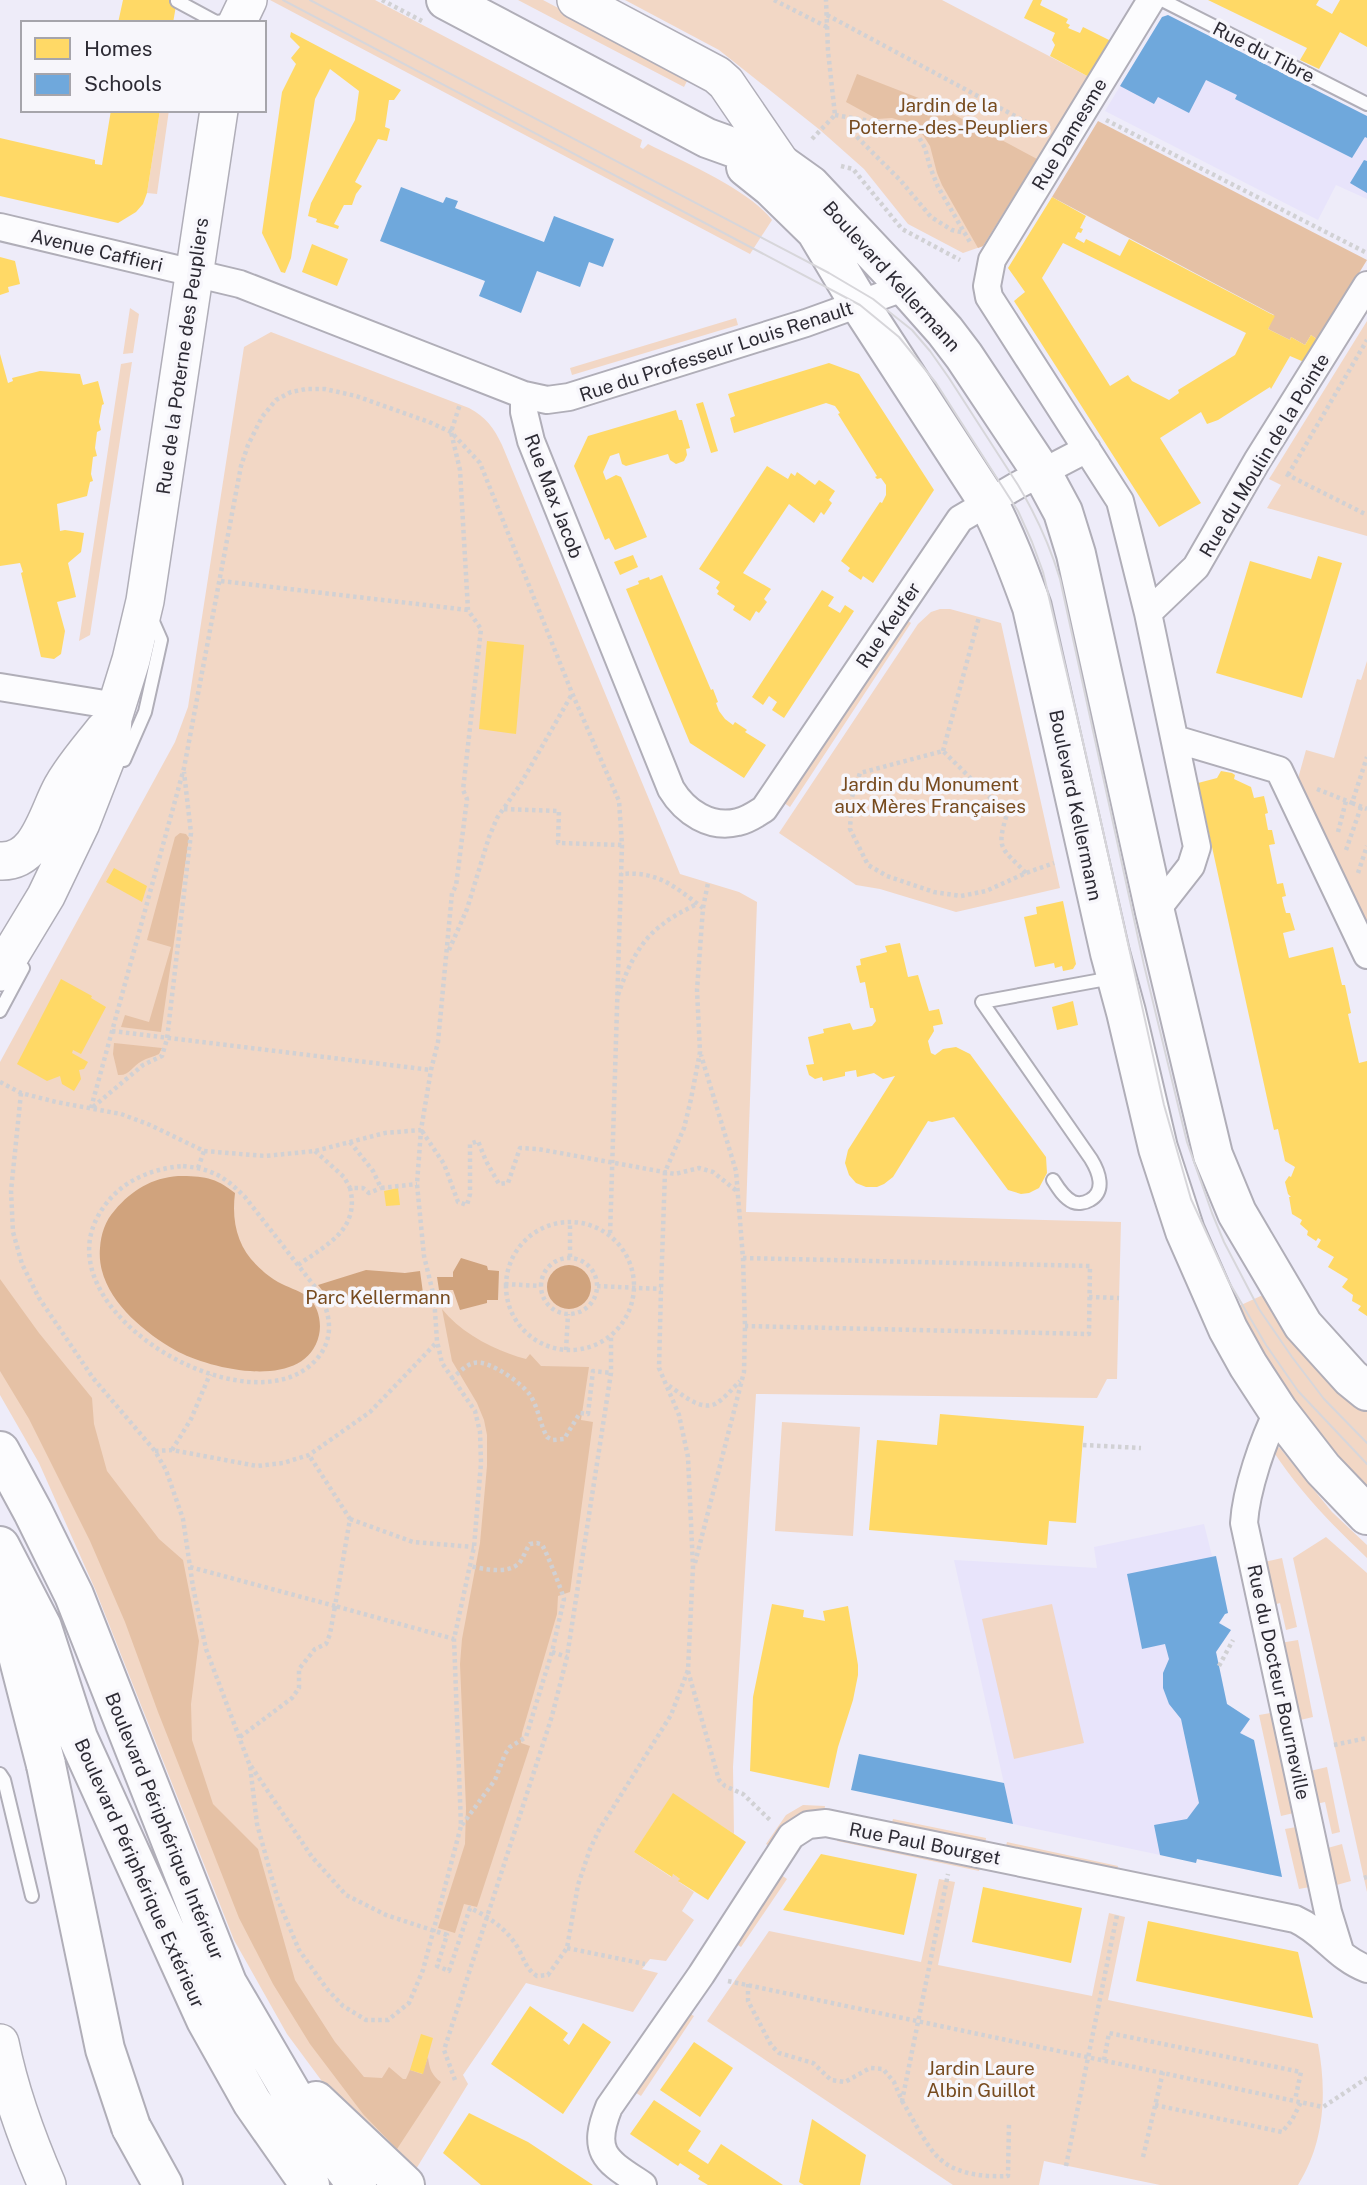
<svg xmlns="http://www.w3.org/2000/svg" width="1367" height="2185" font-family="'Public Sans',sans-serif">
  <style>
    .built { fill: #e8e4fb }
    .green { fill: #f2d7c5 }
    .forest { fill: #e5c1a5 }
    .water { fill: #d0a37d }
    .homes { fill: #ffd966; fill-rule: evenodd }
    .schools { fill: #6fa8dc }
    .lines { fill: none; stroke-linecap: round; stroke-linejoin: round }
    .lane-casing { stroke: #b0aeb8; stroke-width: 16 }
    .street-casing { stroke: #b0aeb8; stroke-width: 30 }
    .secondary-casing { stroke: #b0aeb8; stroke-width: 40 }
    .primary-casing { stroke: #b0aeb8; stroke-width: 42 }
    .highway-casing { stroke: #b0aeb8; stroke-width: 42 }
    .path { stroke: #d1d1d4; stroke-width: 4.5; stroke-dasharray: 3.5 3.5; stroke-linecap: butt }
    .lane { stroke: #fcfcfe; stroke-width: 12 }
    .street { stroke: #fcfcfe; stroke-width: 26 }
    .secondary { stroke: #fcfcfe; stroke-width: 37 }
    .primary { stroke: #fcfcfe; stroke-width: 38 }
    .highway { stroke: #fcfcfe; stroke-width: 38 }
    .tram { stroke: #d7d6da; stroke-width: 2 }
    .highway-bridge-casing { stroke: #b0aeb8; stroke-width: 42; stroke-linecap: butt }
    .highway-bridge { stroke: #fcfcfe; stroke-width: 38 }
    .labels { text-anchor: middle; stroke-width: 7; stroke-linejoin: round; paint-order: stroke }
    .street-label { font-size: 19px; fill: #2d2b34; stroke: #f7f6fb }
    .park-label { font-size: 19px; fill: #774b1f; stroke: #f7f6fb }
  </style>
  <rect width="100%" height="100%" fill="#eeecf9"/>
  <path class="built" d="M1168,15L1367,116V199L1336,185L1318,220L1105,111L1162,17Z
    M1204,1524L1212,1556H1216L1228,1613L1225,1614L1220,1623L1231,1630L1216,1652L1227,1704L1250,1719L1241,1733L1254,1740L1282,1877L1197,1859L1189,1861L1013,1824L954,1560L1097,1568L1094,1547Z"/>
  <path class="green" d="M270,0H375L642,140L640,147L643,149L648,144C684,162 748,189 772,220L750,254Z
    M518,0H543L689,77L684,87Z
    M625,0H942L1089,77L983,246L963,253L908,224L864,169L820,130L719,50Z
    M160,110H169L157,194L147,193Z
    M130,308L139,314L133,353L123,354Z
    M736,318L738,325L572,375L570,368Z
    M1367,321V536L1267,508L1281,485L1269,479Z
    M271,332L469,408C486,417 494,428 502,445L680,874L739,892L757,902L746,1212L1121,1222L1117,1379H1107L1097,1398L756,1394L733,1767L734,1834L673,1794L634,1852L671,1877L673,1874L680,1879L679,1882L694,1892L682,1911L694,1920L666,1961L650,1959L642,1969L658,1973L633,2012L526,1983L463,2075L468,2084L413,2174L324,2084L287,2034L234,1940L95,1589L39,1463L0,1395V1062L175,742L188,707L244,347Z
    M132,362L90,635L79,641L121,364Z
    M940,609H950L1001,623L1060,888L956,912L880,889L856,885L779,833L918,624L931,612Z
    M906,619L911,623L790,807L784,803Z
    M1367,661V928L1299,790V775L1306,750L1334,758L1357,679L1361,680Z
    M1265,1294L1331,1378L1367,1411V1492L1341,1468L1228,1311Z
    M782,1422L860,1427L853,1536L775,1531Z
    M1279,1447L1332,1512L1367,1545V1558C1332,1525 1300,1492 1273,1451Z
    M1326,1537L1367,1573V1892L1293,1558Z
    M1282,1558L1297,1627L1286,1630L1280,1603L1273,1605L1264,1562Z
    M1052,1604L1084,1743L1014,1759L982,1619Z
    M1298,1640L1313,1717L1296,1721L1280,1643Z
    M1277,1712L1298,1812L1281,1816L1259,1715Z
    M1327,1767L1340,1832L1332,1834L1325,1802L1316,1804L1310,1771Z
    M803,1805L825,1806L824,1813L774,1849L766,1844L786,1815Z
    M893,1819L986,1838L985,1845L891,1826Z
    M1302,1826L1315,1886L1299,1889L1285,1829Z
    M839,1832L981,1862L979,1871L837,1841Z
    M1007,1842L1118,1866L1116,1873L1005,1850Z
    M1342,1844L1351,1881L1333,1886L1324,1849Z
    M777,1872L787,1879L741,1947L730,1940Z
    M939,1879L955,1882L938,1965L1092,1996L1109,1913L1125,1917L1108,2000L1318,2044C1327,2092 1325,2142 1298,2185H1160L1044,2161L1039,2185H953L707,2021L769,1931L921,1962Z
    M683,2010L694,2016L641,2096L630,2089Z"/>
  <path class="forest" d="M857,74L934,104L1037,159L983,246L978,248L942,185L937,173L930,146L923,135L902,121L892,118L877,119L846,102Z
    M1098,121L1367,260L1318,340L1311,335L1305,345L1291,337L1290,340L1268,329L1274,315L1052,197Z
    M180,833L186,834L189,838L161,1032L121,1027L125,1015L149,1022L171,947L147,940L175,837Z
    M114,1043L162,1048L159,1054C153,1057 147,1058 142,1061C132,1066 130,1076 118,1075L113,1054Z
    M0,1279L39,1333L92,1398L94,1424L107,1471L159,1539L183,1560L199,1641L191,1704L192,1740L213,1804L258,1849L295,1980L335,2042L364,2077L382,2078L389,2067L403,2079H406L410,2070L422,2074L428,2057C429,2068 432,2076 441,2082L397,2149L363,2114L310,2044L273,1984L239,1918L158,1712L125,1622L90,1541L29,1419L0,1371Z
    M442,1309C462,1334 496,1351 526,1359L530,1354L541,1366L589,1367L581,1420L593,1422L570,1592L558,1596L557,1614L522,1733L521,1743L530,1746L477,1907L464,1904L455,1933L438,1928L465,1844L466,1808L460,1664L462,1639L480,1543L487,1466V1435L484,1420L477,1403L452,1361Z"/>
  <path class="water" d="M178,1176C203,1176 215,1177 235,1193C230,1233 244,1261 278,1282C287,1287 298,1290 307,1296C318,1305 322,1322 319,1335C306,1392 211,1370 175,1350C140,1330 96,1293 100,1248C101,1234 105,1221 115,1210C132,1190 152,1178 178,1176Z
    M461,1258L487,1266L488,1270L499,1271L498,1300H487V1303L460,1310L453,1290H439L437,1277H453V1272Z
    M547 1287a22 22 0 1 1 44 0a22 22 0 1 1-44 0Z
    M366,1270L405,1273L420,1271L423,1293L329,1299L318,1285Z"/>
  <path class="homes" d="M123,0H177L173,23H118Z
    M1033,0H1042L1040,5L1068,19L1066,23L1070,25L1068,28L1080,33L1083,27L1111,41L1089,77L1050,56L1055,45L1052,40L1055,33L1024,18Z
    M1208,0H1319L1316,5L1332,14L1340,0H1367V47L1340,32L1319,69L1300,60L1307,48Z
    M291,32L401,90L394,100H389L385,127L390,129L387,141L378,139L355,182L362,186L356,194L352,205H344L334,224L339,226L338,229L316,222L317,219L308,216L311,203L355,120L359,91L330,69L315,99L291,258L285,273L281,272L262,233L282,92L296,64L291,58L300,47L290,37Z
    M111,110H160L147,193L143,204L136,212L118,223L0,196V138L95,160V164L102,165Z
    M1052,197L1086,216L1080,228L1083,229L1081,233L1078,232L1075,238L1084,243L1086,239L1120,256L1129,239L1275,316L1268,329L1290,340L1291,337L1305,345L1311,335L1318,340L1304,362L1290,356L1271,389L1270,387L1218,420L1207,424L1201,412L1160,438L1201,503L1159,527L1014,301L1025,292L1008,268ZM1063,243L1246,333L1235,355L1178,390L1179,393L1169,400L1132,381L1128,375L1110,386L1042,278Z
    M312,244L348,259L337,286L302,272Z
    M0,257L15,261L20,284L8,287L9,292L0,295Z
    M0,354L8,383L13,381L12,378L40,371L80,374L83,385L98,381L104,404L102,405L99,422L101,430L97,432L95,448L97,456L93,457L91,474L93,481L90,482L87,496L57,504L60,531L65,530L84,533L81,552L68,563L76,597L57,602L65,631L61,654L54,659L41,657L21,573L23,572L20,563L0,566Z
    M829,363L859,374L934,490L873,583L863,576L861,580L848,571L850,568L841,561L880,502L882,503L886,495V485L881,478L877,479L875,477L877,476L838,414L840,413L835,406L826,403L734,433L730,418L735,416L728,394Z
    M703,402L718,451L711,453L696,404Z
    M676,410L679,420H682L690,448L686,449L687,455L684,461L676,464L670,460L668,454L626,466L622,464L619,453L610,456L603,472L606,480L616,475L621,477L647,537L615,550L609,538L605,540L574,466L588,436Z
    M767,466L788,479L791,473L795,476L797,472L815,485L819,480L835,491L829,500L832,503L824,515L821,512L814,523L789,504L743,573L771,589L764,599L767,602L759,613L756,611L750,621L733,610L735,606L717,594L719,591L716,588L720,582L699,569Z
    M633,555L638,567L620,575L614,562Z
    M1318,556L1342,563L1302,698L1216,673L1250,561L1311,579Z
    M662,575L711,690L713,689L718,702L716,703L719,711L725,719L733,725L735,722L747,730L745,732L766,745L744,778L690,743L626,589L639,584L638,581L649,577L650,580Z
    M822,590L834,597L828,606L840,613L845,605L854,611L784,718L772,710L777,702L769,696L763,705L752,697Z
    M487,641L524,645L516,734L479,729Z
    M1221,771L1232,773L1235,775L1234,779L1251,787L1254,798L1264,796L1268,813L1265,814L1268,830H1272L1275,844L1269,845L1277,884L1283,883L1286,896L1282,897L1284,906L1286,913H1290L1295,930L1283,933L1289,958L1333,947L1342,985H1345L1351,1013L1348,1014L1359,1063L1367,1061V1316L1358,1310L1361,1306L1352,1301L1353,1295L1342,1287L1348,1279L1328,1267L1334,1257L1317,1247L1321,1240L1318,1238L1316,1241L1307,1235L1308,1231L1300,1224L1302,1220L1292,1214L1289,1197H1291L1288,1194L1285,1182L1289,1176L1291,1177L1295,1167L1285,1161L1278,1129L1274,1130L1198,783L1217,778Z
    M114,868L147,886L142,902L106,882Z
    M1063,901L1076,964L1073,969L1063,971L1062,966L1055,968L1054,963L1035,967L1024,917L1037,914L1036,907Z
    M900,943L908,977L918,975L929,1011L939,1009L943,1024L933,1026L934,1031L928,1041L931,1053L935,1055L943,1049L956,1047L970,1054L1046,1157L1047,1173L1039,1188L1029,1193L1021,1194L1008,1190L954,1117L932,1122L928,1121L893,1177L884,1184L877,1187H866L856,1183L849,1175L845,1163L848,1150L895,1076L883,1079L874,1073L857,1077L856,1070L845,1072V1076L823,1081L822,1077L815,1079L809,1075L806,1065L814,1064L808,1037L824,1033L823,1029L850,1023L853,1030L872,1026L876,1021L873,1008H870L865,982L860,983L856,966L861,965L860,959L887,952L885,946Z
    M61,979L92,996L91,998L106,1007L81,1054L73,1050L72,1053L88,1062L84,1069L79,1070L81,1079L74,1091L62,1084L60,1076L47,1081L17,1064Z
    M1073,1001L1078,1025L1057,1030L1052,1007Z
    M398,1188L400,1205L386,1206L384,1191Z
    M940,1414L1084,1426L1076,1523L1049,1521L1047,1545L869,1530L877,1440L937,1445Z
    M772,1604L804,1610L803,1617L825,1621L823,1611L848,1606L858,1665V1675L853,1700L838,1747L829,1788L750,1771L753,1697Z
    M673,1793L746,1842L708,1900L678,1881L680,1879L673,1874L672,1877L634,1852Z
    M821,1854L917,1874L904,1935L783,1910Z
    M983,1887L1082,1908L1071,1963L972,1942Z
    M1148,1921L1298,1952L1313,2018L1136,1981Z
    M530,2006L568,2033L563,2040L569,2045L583,2023L611,2042L563,2114L491,2064Z
    M421,2034L433,2038L423,2074L410,2070Z
    M694,2042L733,2068L700,2117L660,2090Z
    M654,2100L701,2131L688,2151L708,2164L721,2144L783,2185H708L698,2179L700,2176L680,2163L678,2166L630,2134Z
    M469,2113L528,2142L593,2185H481L443,2153Z
    M812,2119L866,2155L860,2185H804L799,2182Z"/>
  <path class="schools" d="M1168,15L1367,116V138L1365,137L1352,158L1235,99L1237,95L1206,80L1189,113L1158,97L1154,104L1120,86L1162,17Z
    M1364,160L1367,161V193L1350,183Z
    M401,187L443,203L446,197L458,201L455,208L544,242L554,216L614,239L603,267L589,262L580,287L537,271L521,313L479,296L485,281L380,241Z
    M1216,1556L1228,1613L1225,1614L1219,1623L1231,1630L1216,1652L1219,1666L1227,1704L1250,1719L1240,1733L1254,1740L1282,1877L1197,1859L1196,1863L1160,1855L1154,1825L1187,1819L1199,1803L1181,1719L1169,1704L1163,1688V1673L1169,1659L1165,1644L1142,1649L1127,1574Z
    M859,1754L1004,1783L1013,1824L851,1790Z"/>
  <g class="lines">
    <defs>
      <path id="lane" d="M1162,0L1367,104
        M177,1L216,22L234,20
        M124,760L145,712L161,640L150,615
        M0,1011L23,968
        M1053,1180C1058,1188 1064,1198 1073,1202C1078,1204 1085,1203 1090,1200C1106,1191 1099,1172 1091,1159L982,1002L1112,978
        M0,1774L4,1780L32,1896"/>
      <path id="street" d="M1151,0L992,260L987,286L989,297L1120,501L1148,613L1197,847L1191,866L1155,912
        M0,227L240,284L524,395L547,400L569,397L806,323L906,287
        M524,395V412L531,441L671,789C685,812 710,829 738,822C748,820 756,814 764,809L960,519L1018,485L1087,449
        M1148,613L1196,567L1257,461L1367,285
        M0,687L117,706
        M1175,739L1279,770L1367,955
        M1278,1411C1263,1440 1246,1490 1244,1523L1328,1912L1340,1951
        M643,2185C607,2161 590,2154 609,2107L701,1975L791,1836L808,1825L826,1823L1295,1919C1324,1932 1336,1957 1367,1969"/>
      <path id="secondary" d="M576,0L717,75L726,83L782,165
        M237,23L248,0
        M0,861C38,863 47,814 62,787C73,767 90,748 104,730
        M0,972L46,896L81,823L111,746L113,718L131,660L145,601L219,110
        M0,2043C10,2093 27,2139 47,2185"/>
      <path id="primary" d="M446,0L707,138L782,165L810,185L906,287L945,331L964,356L1042,473L1063,512L1076,554L1155,912L1213,1155L1237,1213L1303,1325L1351,1378L1367,1391
        M746,167L771,187L816,231L860,305L988,502C1006,536 1019,571 1032,607L1110,953L1126,1012L1158,1148L1185,1231L1228,1329L1248,1365L1278,1411L1323,1469L1367,1515"/>
      <path id="highway" d="M0,1451L33,1512L74,1595L227,1983L306,2118L357,2185
        M0,1546L42,1627L78,1738L206,2020L252,2102L310,2185
        M0,1586L46,1765
        M316,2101L405,2185
        M131,2127L163,2185"/>
    </defs>
    <use href="#lane" class="lane-casing"/>
    <use href="#street" class="street-casing"/>
    <use href="#secondary" class="secondary-casing"/>
    <use href="#primary" class="primary-casing"/>
    <use href="#highway" class="highway-casing"/>
    <path class="path" d="M382,0L422,21
      M774,0L827,27
      M827,15L1041,130
      M835,115L876,122L898,123L916,132L925,148L930,167L938,187L971,244
      M850,117L856,136L901,181L931,217L952,230L965,233
      M1106,120L1367,253
      M812,139L835,115L828,51L826,0
      M841,166L853,169L902,229L960,260
      M1286,474L1367,515
      M1288,475L1367,340
      M221,581L468,610
      M943,751L979,617
      M1317,789L1352,803L1367,757
      M1352,803L1367,809
      M504,809L559,811L558,843L622,845
      M1338,832L1346,801
      M1346,850L1361,807
      M1026,873C1001,847 996,850 1007,814L943,751L860,773L852,797L850,829L868,865L887,876L934,892L961,896L986,891L1026,873L1054,863
      M1358,873L1367,846
      M703,908L708,883
      M449,950L467,909L489,837L497,818L520,785L572,694
      M618,995C627,969 639,941 663,924C673,916 685,910 697,904
      M112,1031L431,1070
      M0,1082L21,1093L56,1102L121,1114L150,1125L204,1151L265,1156L315,1151L385,1133L421,1130
      M21,1093L11,1191L13,1232L22,1264L39,1298L93,1378L155,1451L166,1470L183,1519L193,1587L206,1649L250,1766L257,1824L278,1900L299,1950L327,1989L343,2006L366,2020H388L409,2003L423,1970L461,1826L454,1639L474,1547L481,1463L480,1432L475,1411L442,1363L437,1341L434,1297L424,1256L417,1184L421,1130L431,1070L438,1042L452,893L456,886L467,799L463,790L481,629L468,610L460,470L451,432L460,404
      M93,1107L143,1065L162,1056L167,1039L191,833L184,772
      M91,1108L184,768L241,466L248,445L262,417L276,400L291,392L306,389H325L356,396L429,422L451,432L480,463L572,693L619,801L622,845L610,1236
      M422,1131L444,1164L458,1202L467,1205L470,1194V1144L478,1141L486,1161L499,1184L508,1183L520,1148L538,1149L675,1174L699,1168L713,1172L738,1192
      M350,1142L373,1171L381,1188L417,1184
      M315,1151L344,1177L350,1188H363L369,1193L381,1188
      M183,1166C212,1169 224,1176 245,1197L319,1292C329,1312 334,1332 322,1352C266,1439 48,1320 96,1220C113,1185 146,1169 183,1166Z
      M198,1168L204,1151
      M506 1286a64 64 0 1 1 128 0a64 64 0 1 1-128 0Z
      M570,1257V1222
      M541 1286a28 28 0 1 1 56 0a28 28 0 1 1-56 0Z
      M743,1258L1090,1266L1089,1334L745,1326
      M298,1265C328,1244 360,1229 350,1188
      M505,1284L540,1286
      M597,1286L661,1289
      M1089,1297L1119,1298
      M566,1350L568,1314
      M451,1379C458,1374 465,1365 474,1363C488,1359 522,1383 530,1395C538,1407 540,1424 547,1437L553,1440L564,1439L580,1413L588,1414L593,1371L611,1373
      M669,1386C681,1393 699,1411 715,1404C724,1399 733,1388 740,1381
      M1083,1445L1141,1448
      M172,1450L191,1419L210,1374
      M155,1451L172,1450L257,1466L283,1463L309,1455L370,1412L437,1342
      M350,1519L413,1542L474,1547
      M695,1563L744,1372L745,1326L743,1258L736,1171L701,1055
      M190,1567L335,1606L350,1519L309,1455
      M552,1652L567,1657
      M1219,1666L1233,1640
      M688,1671L719,1780L725,1786L743,1794L771,1821
      M240,1737L292,1698L299,1688V1669L315,1649L326,1644L330,1634L335,1606L454,1639
      M1334,1745L1367,1738
      M251,1766L312,1857L346,1895L386,1915L447,1935L437,1966L449,1971L470,1908C489,1917 507,1929 518,1948C524,1959 526,1969 537,1976L548,1975L567,1948L578,1885L590,1849L599,1830L671,1715L688,1670L693,1567L688,1457L679,1415L659,1368L661,1289L665,1172L684,1128L691,1099L700,1052L697,990L703,908C674,886 658,871 621,874
      M462,1825L495,1780L505,1754L510,1747L526,1737L552,1652L564,1599C563,1594 545,1548 542,1545C541,1544 539,1544 537,1543L530,1544C525,1550 523,1561 517,1565C505,1574 483,1569 470,1566
      M1364,1878L1367,1877
      M567,1948L645,1964
      M728,1981L1323,2107L1367,2078
      M748,1984V2001L771,2045L779,2053L813,2063L831,2080L845,2082L870,2068L883,2069L894,2082L902,2101L948,1874
      M1104,2060L1109,2033L1301,2072L1295,2100
      M455,2080L444,2050L552,1716L567,1657L611,1373V1336
      M902,2101C911,2115 927,2148 939,2158C956,2175 986,2177 1008,2176L1009,2123
      M1155,2105L1282,2132L1292,2120L1301,2102
      M1143,2157L1163,2072
      M1066,2166L1117,1915"/>
    <use href="#lane" class="lane"/>
    <use href="#street" class="street"/>
    <use href="#secondary" class="secondary"/>
    <use href="#primary" class="primary"/>
    <use href="#highway" class="highway"/>
    <path class="tram" d="M283,0L860,305L899,337L936,383L1018,511L1032,542L1043,572L1087,759L1164,1105L1191,1199L1229,1282L1266,1345L1298,1391L1367,1464
      M310,0L829,273L873,299L912,330L930,351L949,378L1018,485C1036,515 1050,546 1060,579L1144,965L1187,1142L1212,1213L1224,1242L1259,1309L1292,1357L1324,1399L1367,1443"/>
    <defs>
      <path id="highway-bridge" d="M46,1765L105,2049L131,2127"/>
    </defs>
    <use href="#highway-bridge" class="highway-bridge-casing"/>
    <use href="#highway-bridge" class="highway-bridge"/>
  </g>
  <g class="labels">
    <g class="street-label">
      <text transform="translate(1264 52) rotate(27)" y="7">Rue du Tibre</text>
      <text transform="translate(1069 134) rotate(-59)" y="7">Rue Damesme</text>
      <text transform="translate(97 250) rotate(13)" y="7">Avenue Caffieri</text>
      <text transform="translate(892 276) rotate(48)" y="7">Boulevard Kellermann</text>
      <text transform="translate(716 351) rotate(-18)" y="7">Rue du Professeur Louis Renault</text>
      <text transform="translate(182 356) rotate(-82)" y="7">Rue de la Poterne des Peupliers</text>
      <text transform="translate(1264 455) rotate(-59)" y="7">Rue du Moulin de la Pointe</text>
      <text transform="translate(554 496) rotate(69)" y="7">Rue Max Jacob</text>
      <text transform="translate(888 625) rotate(-56)" y="7">Rue Keufer</text>
      <text transform="translate(1076 805) rotate(78)" y="7">Boulevard Kellermann</text>
      <text transform="translate(1279 1682) rotate(78)" y="7">Rue du Docteur Bourneville</text>
      <text transform="translate(165 1826) rotate(68)" y="7">Boulevard Périphérique Intérieur</text>
      <text transform="translate(925 1843) rotate(11)" y="7">Rue Paul Bourget</text>
      <text transform="translate(140 1873) rotate(66)" y="7">Boulevard Périphérique Extérieur</text>
    </g>
    <g class="park-label">
      <text x="948" y="112">Jardin de la<tspan x="948" dy="22">Poterne-des-Peupliers</tspan></text>
      <text x="930" y="791">Jardin du Monument<tspan x="930" dy="22">aux Mères Françaises</tspan></text>
      <text x="378" y="1304">Parc Kellermann</text>
      <text x="981" y="2075">Jardin Laure<tspan x="981" dy="22">Albin Guillot</tspan></text>
    </g>
  </g>
  <rect x="21" y="21" width="245" height="91" fill="#f7f6fb" stroke="#a6a5ab" stroke-width="2"/>
  <rect x="35" y="38" width="35" height="21" fill="#ffd966" stroke="#a6a5ab" stroke-width="2"/>
  <text x="84" y="56" font-size="21" fill="#2d2b34">Homes</text>
  <rect x="35" y="74" width="35" height="21" fill="#6fa8dc" stroke="#a6a5ab" stroke-width="2"/>
  <text x="84" y="91" font-size="21" fill="#2d2b34">Schools</text>
</svg>
